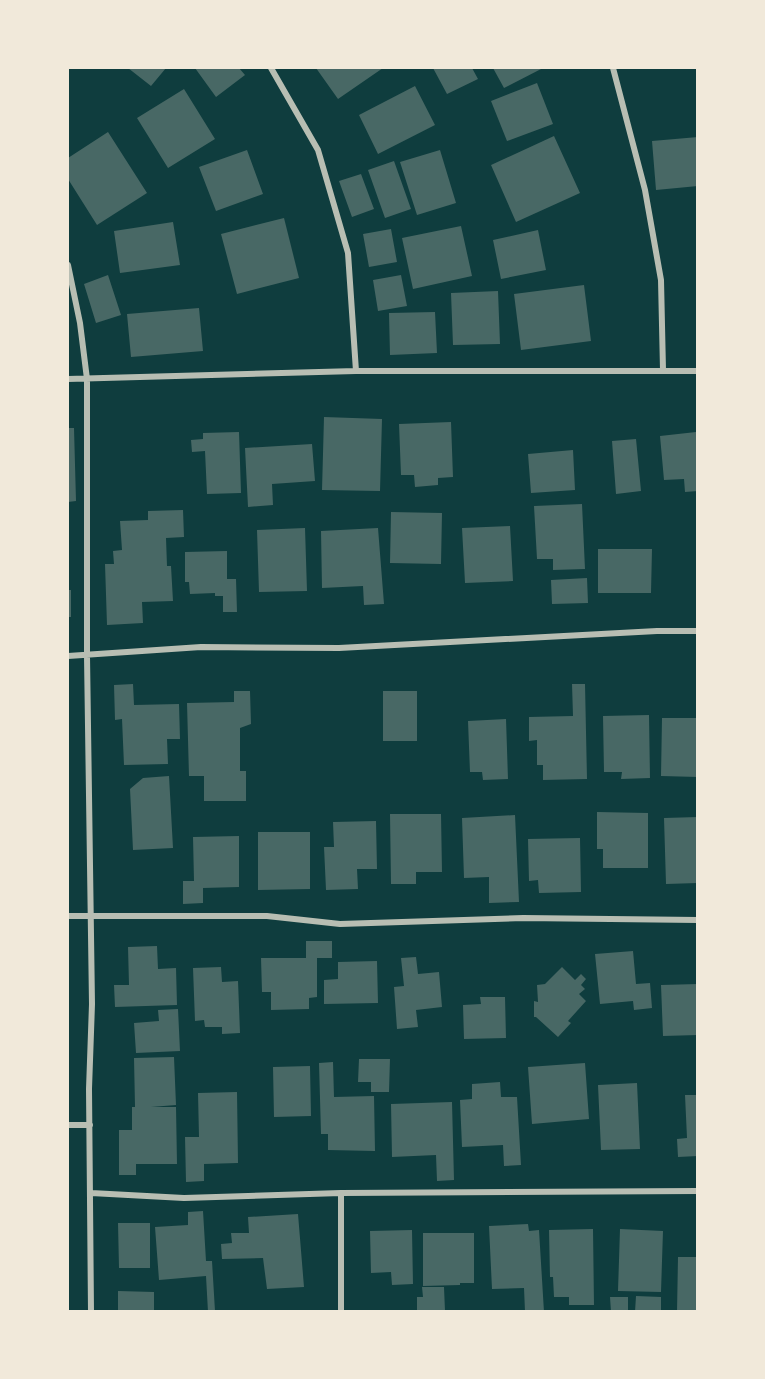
<svg xmlns="http://www.w3.org/2000/svg" width="765" height="1379" font-family="'Source Serif 4',serif">
  <style>
    .building { fill: #486865 }
    .lines { fill: none; stroke-linecap: round; stroke-linejoin: round }
    .minor { stroke: #b8beb3; stroke-width: 6 }
  </style>
  <rect width="100%" height="100%" fill="#0f3d3e"/>
  <path class="building" d="M128,68H166L151,86Z
    M195,68H239L245,75L216,97Z
    M316,68H383L338,99Z
    M433,68H472L478,79L447,94Z
    M493,68H543L504,88Z
    M537,83L553,124L507,141L491,101Z
    M415,86L435,125L378,154L359,115Z
    M184,89L215,139L168,168L137,118Z
    M108,132L147,193L97,225L68,179V158Z
    M554,136L580,193L516,222L491,165Z
    M698,137V186L656,190L652,141Z
    M247,150L263,194L216,211L199,167Z
    M440,150L456,203L417,215L400,162Z
    M394,161L411,209L385,218L368,170Z
    M361,174L374,209L352,217L339,181Z
    M284,218L299,278L237,294L221,234Z
    M173,222L180,265L120,273L114,231Z
    M461,226L472,276L413,289L402,238Z
    M391,229L397,262L369,267L363,234Z
    M538,230L546,270L501,279L493,240Z
    M108,275L121,315L96,323L84,284Z
    M401,275L407,306L378,311L373,280Z
    M584,285L591,341L521,350L514,294Z
    M498,291L500,344L453,345L451,293Z
    M199,308L203,351L131,357L127,314Z
    M435,312L437,353L390,355L389,313Z
    M324,417L382,419L380,491L322,490Z
    M451,422L453,477L438,478V485L415,487L414,475H401L399,424Z
    M68,428H74L76,501L68,502Z
    M239,432L241,493L207,494L205,451L192,452L191,440L203,439V433Z
    M696,432L698,491L685,492L684,479L664,480L660,436Z
    M636,439L641,491L616,494L612,441Z
    M312,444L315,481L272,484L273,505L248,507L245,448Z
    M573,450L575,490L531,493L528,454Z
    M582,504L585,569L553,570V559H537L534,506Z
    M183,510L184,537L166,538L167,566H171L173,601L142,602L143,623L107,625L105,564H114L113,551L122,550L120,521L148,520V511Z
    M391,512L442,513L441,564L390,563Z
    M510,526L513,581L465,583L462,528Z
    M305,528L307,591L259,592L257,530Z
    M378,528L384,604L364,605L363,586L322,588L321,531Z
    M598,549H652L651,593H598Z
    M227,551V579H236L237,612H223V596H215V593L190,594L189,582H185V552Z
    M587,578L588,603L552,604L551,580Z
    M68,590H71V617H68Z
    M133,684L134,705L179,704L180,739H167L168,764L124,765L122,719L115,720L114,685Z
    M572,684H585L587,779L543,780V765H537V740L529,741V717L573,716Z
    M234,691H250L251,724L240,728V771H246V801H204V776H189L187,703L234,702Z
    M383,691H417V741H383Z
    M649,715L650,778L621,779L622,772H604L603,716Z
    M662,718H698V777L661,776Z
    M506,719L508,779L483,780L482,772H470L468,721Z
    M169,776L173,848L133,850L130,789L143,778Z
    M597,812L648,813V868H603V849H597Z
    M390,814H441L442,872H416V884H391Z
    M515,815L519,902L489,903V877L464,878L462,818Z
    M698,817V883L666,884L664,818Z
    M376,821L377,869H357L358,889L326,890L324,847H334L333,822Z
    M258,832H310V889L258,890Z
    M239,836V887L203,888V903L183,904V881H194L193,837Z
    M580,838L581,892L539,893L538,880L529,881L528,839Z
    M306,941H332V958H317V997L309,998V1009L271,1010V992H262L261,958H306Z
    M157,946L158,969L176,968L177,1005L115,1007L114,985H129L128,947Z
    M633,951L636,984L650,983L652,1008L634,1010L633,1001L600,1004L595,954Z
    M416,957L418,974L439,972L442,1007L416,1010L418,1027L397,1029L394,987L404,986L401,958Z
    M377,961L378,1003L324,1004V980L338,979V962Z
    M221,967L222,982L238,981L240,1033L222,1034V1027H205L204,1020L195,1021L193,968Z
    M562,967L575,980L581,974L586,979L581,985L585,989L579,994L586,1001L568,1021L571,1023L558,1037L536,1017H534V1001L538,1002L537,985L545,984Z
    M698,984V1035L663,1036L661,985Z
    M480,997H505L506,1038L464,1039L463,1005L481,1004Z
    M178,1009L180,1051L136,1053L134,1023L159,1021L158,1010Z
    M174,1057L176,1105L151,1107H176L177,1164H136V1175H119V1130H132V1107H135L134,1058Z
    M359,1059H390L389,1092H371V1082H358Z
    M333,1062L334,1097L374,1096L375,1151L328,1150V1134H321L319,1063Z
    M585,1063L589,1119L532,1124L528,1067Z
    M310,1066L311,1116L274,1117L273,1067Z
    M500,1082L501,1097H517L521,1165L504,1166L503,1145L462,1147L460,1100L472,1099V1084Z
    M637,1083L640,1149L601,1150L598,1085Z
    M237,1092L238,1163L204,1164V1181L186,1182L185,1137H199L198,1093Z
    M685,1095H698V1156L678,1157L677,1139L687,1138Z
    M452,1102L454,1180L437,1181L436,1155L392,1157L391,1104Z
    M203,1211L206,1261H212L215,1311L208,1312L206,1276L159,1280L155,1227L188,1225V1212Z
    M298,1214L304,1287L267,1289L263,1258L222,1259L221,1244L232,1243L231,1233H249L248,1217Z
    M118,1223H150V1268H119Z
    M528,1224L529,1231L539,1230L544,1312H525L524,1288L492,1289L489,1226Z
    M593,1229L594,1305H569V1297H554L553,1277H550L549,1230Z
    M620,1229L663,1231L661,1292L618,1291Z
    M412,1230L413,1284L392,1285L391,1272L371,1273L370,1231Z
    M423,1233H474V1283H460V1285L423,1286Z
    M678,1257H698V1312H677Z
    M422,1287H444L445,1311L417,1312V1297H423Z
    M118,1291L154,1292V1312H118Z
    M636,1296L661,1297V1312H635Z
    M610,1297H628V1312H611Z"/>
  <g class="lines">
    <path class="minor" d="M271,68L318,150L348,253L356,371
      M613,68L645,190L661,280L663,370
      M68,265L80,323L87,379V656L92,1004L89,1089L91,1312
      M68,379L356,371H698
      M68,656L201,647L339,648L657,631H698
      M68,916H267L340,924L523,918L698,920
      M68,1125H90
      M91,1193L184,1198L341,1193L698,1191
      M341,1312V1193"/>
  </g>
  <rect width="765" height="1379" fill="none" stroke="#f1e9da" stroke-width="138"/>
</svg>
